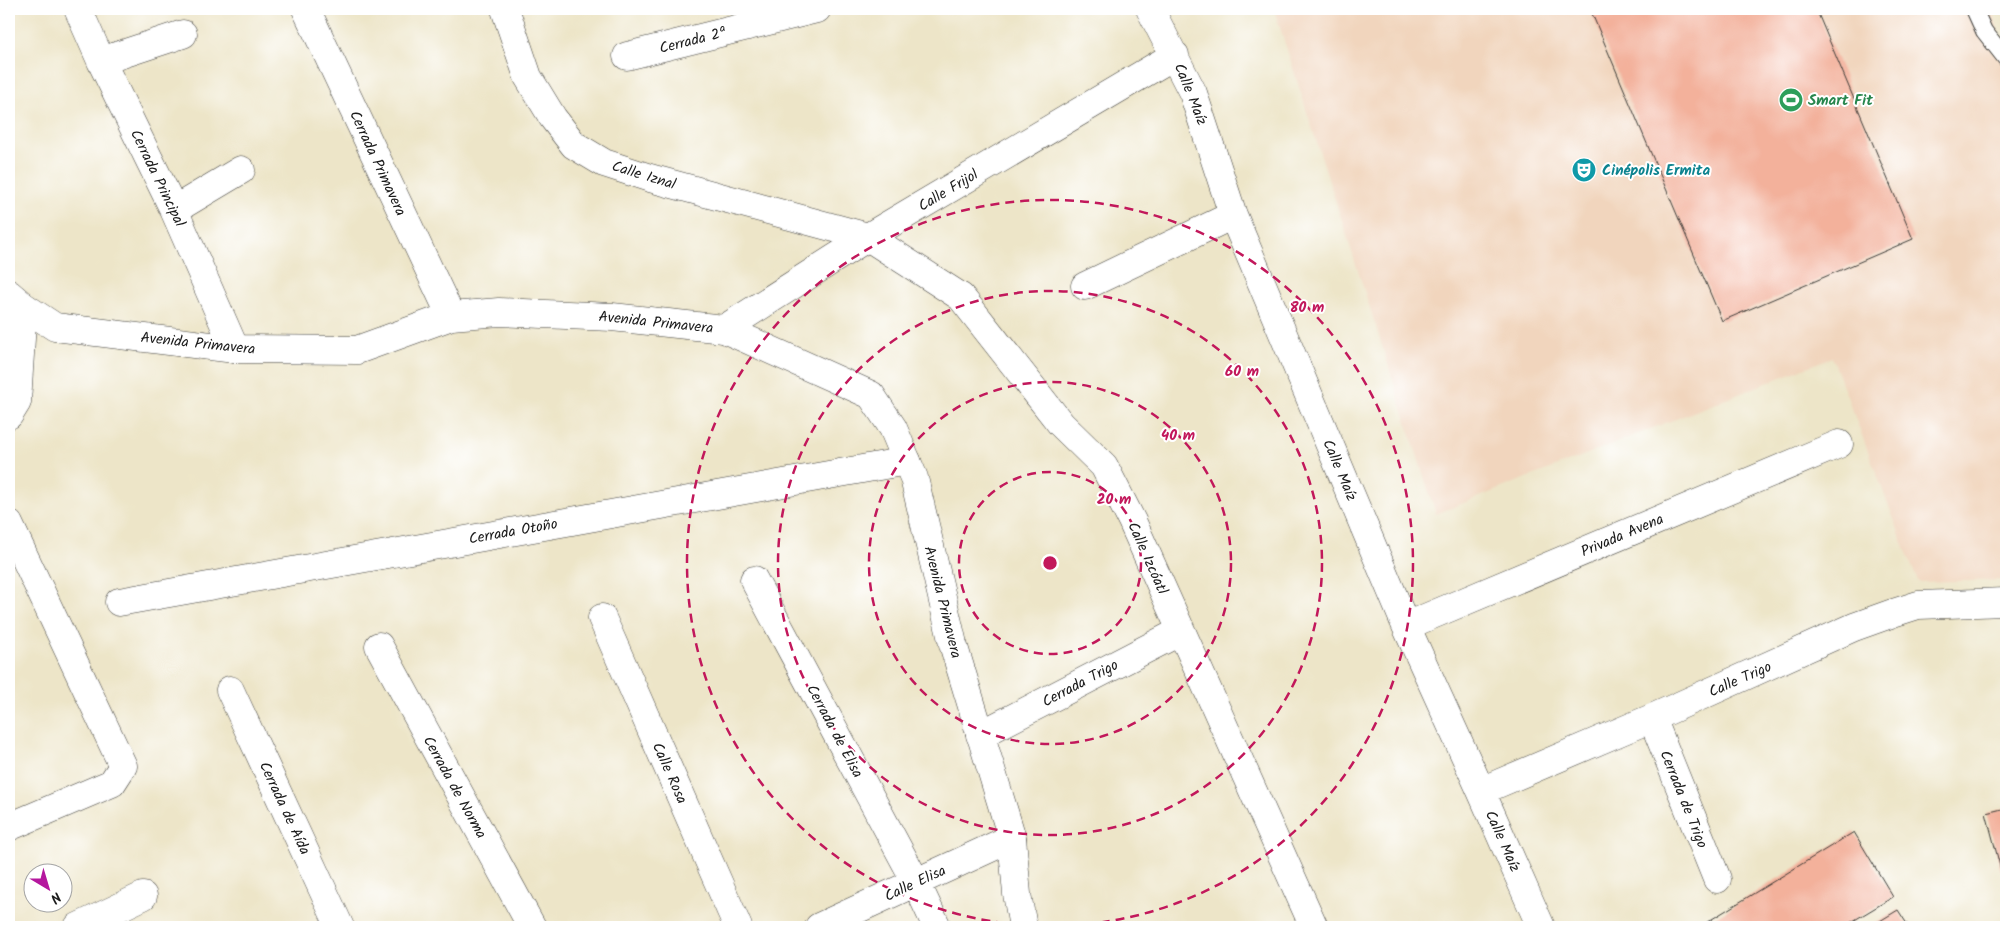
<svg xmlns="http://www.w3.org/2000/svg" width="2015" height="936" font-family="Kalam,sans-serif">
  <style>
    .built { fill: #f1d5bd }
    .building { fill: #f3b19b }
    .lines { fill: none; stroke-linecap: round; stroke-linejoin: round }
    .service-casing { stroke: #3b3a36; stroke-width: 18 }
    .minor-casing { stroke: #3b3a36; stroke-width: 29 }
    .tertiary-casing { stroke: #3b3a36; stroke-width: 29 }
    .service { stroke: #fff; stroke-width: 16 }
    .minor { stroke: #fff; stroke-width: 28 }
    .tertiary { stroke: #fff; stroke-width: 28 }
    .ring { fill: none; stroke: #c2185b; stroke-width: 2.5; stroke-dasharray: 9 6 }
    .labels { text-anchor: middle; stroke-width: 4; stroke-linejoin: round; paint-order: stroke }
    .street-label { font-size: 15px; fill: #1c1c1c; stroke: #fff }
    .leisure-label { font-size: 15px; font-weight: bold; fill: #27864d; stroke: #fff; text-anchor: start }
    .culture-label { font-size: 15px; font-weight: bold; fill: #0d838f; stroke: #fff; text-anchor: start }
    .centre { fill: #c2185b; stroke: #fff; stroke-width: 2.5 }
    .ring-label { font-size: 15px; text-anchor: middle; font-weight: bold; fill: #c2185b; stroke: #fff; stroke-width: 4; stroke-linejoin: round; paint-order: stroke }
  </style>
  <rect width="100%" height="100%" fill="#fff"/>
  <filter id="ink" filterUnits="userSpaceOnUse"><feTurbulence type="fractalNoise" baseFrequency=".02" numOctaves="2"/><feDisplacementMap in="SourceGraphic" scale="10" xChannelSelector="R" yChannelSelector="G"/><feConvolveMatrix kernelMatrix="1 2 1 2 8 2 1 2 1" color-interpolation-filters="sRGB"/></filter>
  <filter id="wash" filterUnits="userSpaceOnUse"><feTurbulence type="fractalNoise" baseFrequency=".0096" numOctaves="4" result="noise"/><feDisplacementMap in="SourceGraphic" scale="20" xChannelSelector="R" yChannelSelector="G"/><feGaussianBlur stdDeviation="1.12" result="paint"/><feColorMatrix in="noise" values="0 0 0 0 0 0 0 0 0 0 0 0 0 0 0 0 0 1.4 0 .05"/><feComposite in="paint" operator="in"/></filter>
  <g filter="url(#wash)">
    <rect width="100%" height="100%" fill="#ede5c8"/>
    <path class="built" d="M1274,9H1993L2006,65V580L1918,582L1832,357L1436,514Z"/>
    <g id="blocks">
      <path class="building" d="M1590,9H1816L1913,239L1722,321Z
        M2006,808V869L2001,870L1986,813Z
        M1854,832L1893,897L1843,927H1699Z
        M1898,910L1909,927H1870Z"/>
    </g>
  </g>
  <g filter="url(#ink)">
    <use href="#blocks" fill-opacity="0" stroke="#3b3a36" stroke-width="1"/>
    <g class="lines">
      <defs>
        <path id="service" d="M1974,9L1984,31L2006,59"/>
        <path id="minor" d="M78,9L101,61L174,210L235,349
          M306,9L451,316
          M505,9L528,77L553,118L574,145L604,163L650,178L868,237L961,297L1061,424L1104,466L1132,521L1314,927
          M1150,9L1193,93L1233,215L1406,626L1481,791L1541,927
          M627,56L817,9
          M101,61L183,34
          M174,210L241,170
          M1085,286L1233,215
          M724,329L868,237L1175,55
          M9,415L17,402L23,306
          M754,580L916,882L937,927
          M119,602L907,461
          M602,618L738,927
          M1406,626L1839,444
          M379,646L532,927
          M230,690L340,927
          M1652,718L1717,879
          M980,735L1181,631
          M1481,791L1652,718L1854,627L1893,613L1918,605L2006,602
          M9,827L112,783L123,766L9,524
          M78,927L143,896
          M819,927L1012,838"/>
        <path id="tertiary" d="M9,294L23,306L55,327L235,349L357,350L451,316L499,312L612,317L724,329L871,395L893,428L914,478L953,644L1012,838L1017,894L1023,927"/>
      </defs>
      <use href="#service" class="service-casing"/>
      <use href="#minor" class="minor-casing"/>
      <use href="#tertiary" class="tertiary-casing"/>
      <use href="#service" class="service"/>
      <use href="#minor" class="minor"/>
      <use href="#tertiary" class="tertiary"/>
    </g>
  </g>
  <g class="ring">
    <circle cx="1050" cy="563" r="91"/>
    <circle cx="1050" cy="563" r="181"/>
    <circle cx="1050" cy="563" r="272"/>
    <circle cx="1050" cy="563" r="363"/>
  </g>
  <defs>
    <symbol id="stadium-disc" viewBox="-11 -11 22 22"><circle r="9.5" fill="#2e9e5b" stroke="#fff"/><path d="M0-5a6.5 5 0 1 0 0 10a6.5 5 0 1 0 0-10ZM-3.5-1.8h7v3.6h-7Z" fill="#fff"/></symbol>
    <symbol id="theatre-disc" viewBox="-11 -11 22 22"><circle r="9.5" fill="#0f9aa8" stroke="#fff"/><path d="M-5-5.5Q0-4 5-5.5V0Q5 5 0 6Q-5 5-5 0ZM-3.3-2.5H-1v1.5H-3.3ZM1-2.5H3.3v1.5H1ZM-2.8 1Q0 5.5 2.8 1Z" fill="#fff"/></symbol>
  </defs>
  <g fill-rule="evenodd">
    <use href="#stadium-disc" x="1777" y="86" width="28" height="28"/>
    <use href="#theatre-disc" x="1570" y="156" width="28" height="28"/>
  </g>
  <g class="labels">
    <g class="street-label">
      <text transform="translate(693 40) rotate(-14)" y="5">Cerrada 2ª</text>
      <text transform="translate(1191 94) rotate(68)" y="5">Calle Maíz</text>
      <text transform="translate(378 163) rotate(65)" y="5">Cerrada Primavera</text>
      <text transform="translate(644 175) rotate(17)" y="5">Calle Iznal</text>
      <text transform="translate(158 178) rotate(64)" y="5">Cerrada Principal</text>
      <text transform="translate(948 190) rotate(-31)" y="5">Calle Frijol</text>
      <text transform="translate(656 322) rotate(6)" y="5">Avenida Primavera</text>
      <text transform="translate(198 343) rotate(6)" y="5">Avenida Primavera</text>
      <text transform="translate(1340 470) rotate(67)" y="5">Calle Maíz</text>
      <text transform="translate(513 531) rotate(-10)" y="5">Cerrada Otoño</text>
      <text transform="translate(1622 535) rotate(-23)" y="5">Privada Avena</text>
      <text transform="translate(1148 558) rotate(66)" y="5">Calle Izcóatl</text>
      <text transform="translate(943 602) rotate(76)" y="5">Avenida Primavera</text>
      <text transform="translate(1740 679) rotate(-24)" y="5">Calle Trigo</text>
      <text transform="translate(1080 683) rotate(-28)" y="5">Cerrada Trigo</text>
      <text transform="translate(835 731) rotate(62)" y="5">Cerrada de Elisa</text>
      <text transform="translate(670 773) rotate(66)" y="5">Calle Rosa</text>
      <text transform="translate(455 787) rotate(61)" y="5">Cerrada de Norma</text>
      <text transform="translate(1684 799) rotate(68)" y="5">Cerrada de Trigo</text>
      <text transform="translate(285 808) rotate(65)" y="5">Cerrada de Aída</text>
      <text transform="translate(1503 841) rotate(66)" y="5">Calle Maíz</text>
      <text transform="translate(915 883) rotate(-25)" y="5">Calle Elisa</text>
    </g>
    <g class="leisure-label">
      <text x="1808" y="105">Smart Fit</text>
    </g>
    <g class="culture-label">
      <text x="1602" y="175">Cinépolis Ermita</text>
    </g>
  </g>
  <circle cx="1050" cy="563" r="8" class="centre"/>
  <g class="ring-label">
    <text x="1307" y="312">80 m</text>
    <text x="1242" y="376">60 m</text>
    <text x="1178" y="440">40 m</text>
    <text x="1114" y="504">20 m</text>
  </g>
  <rect width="2015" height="936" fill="none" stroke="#fff" stroke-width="30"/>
  <g transform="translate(48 888) rotate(142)"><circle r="24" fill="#ffffff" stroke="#a4a4a4"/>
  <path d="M0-4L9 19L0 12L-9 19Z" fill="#b5179e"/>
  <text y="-8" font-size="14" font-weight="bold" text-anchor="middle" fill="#1c1c1c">N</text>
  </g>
</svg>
